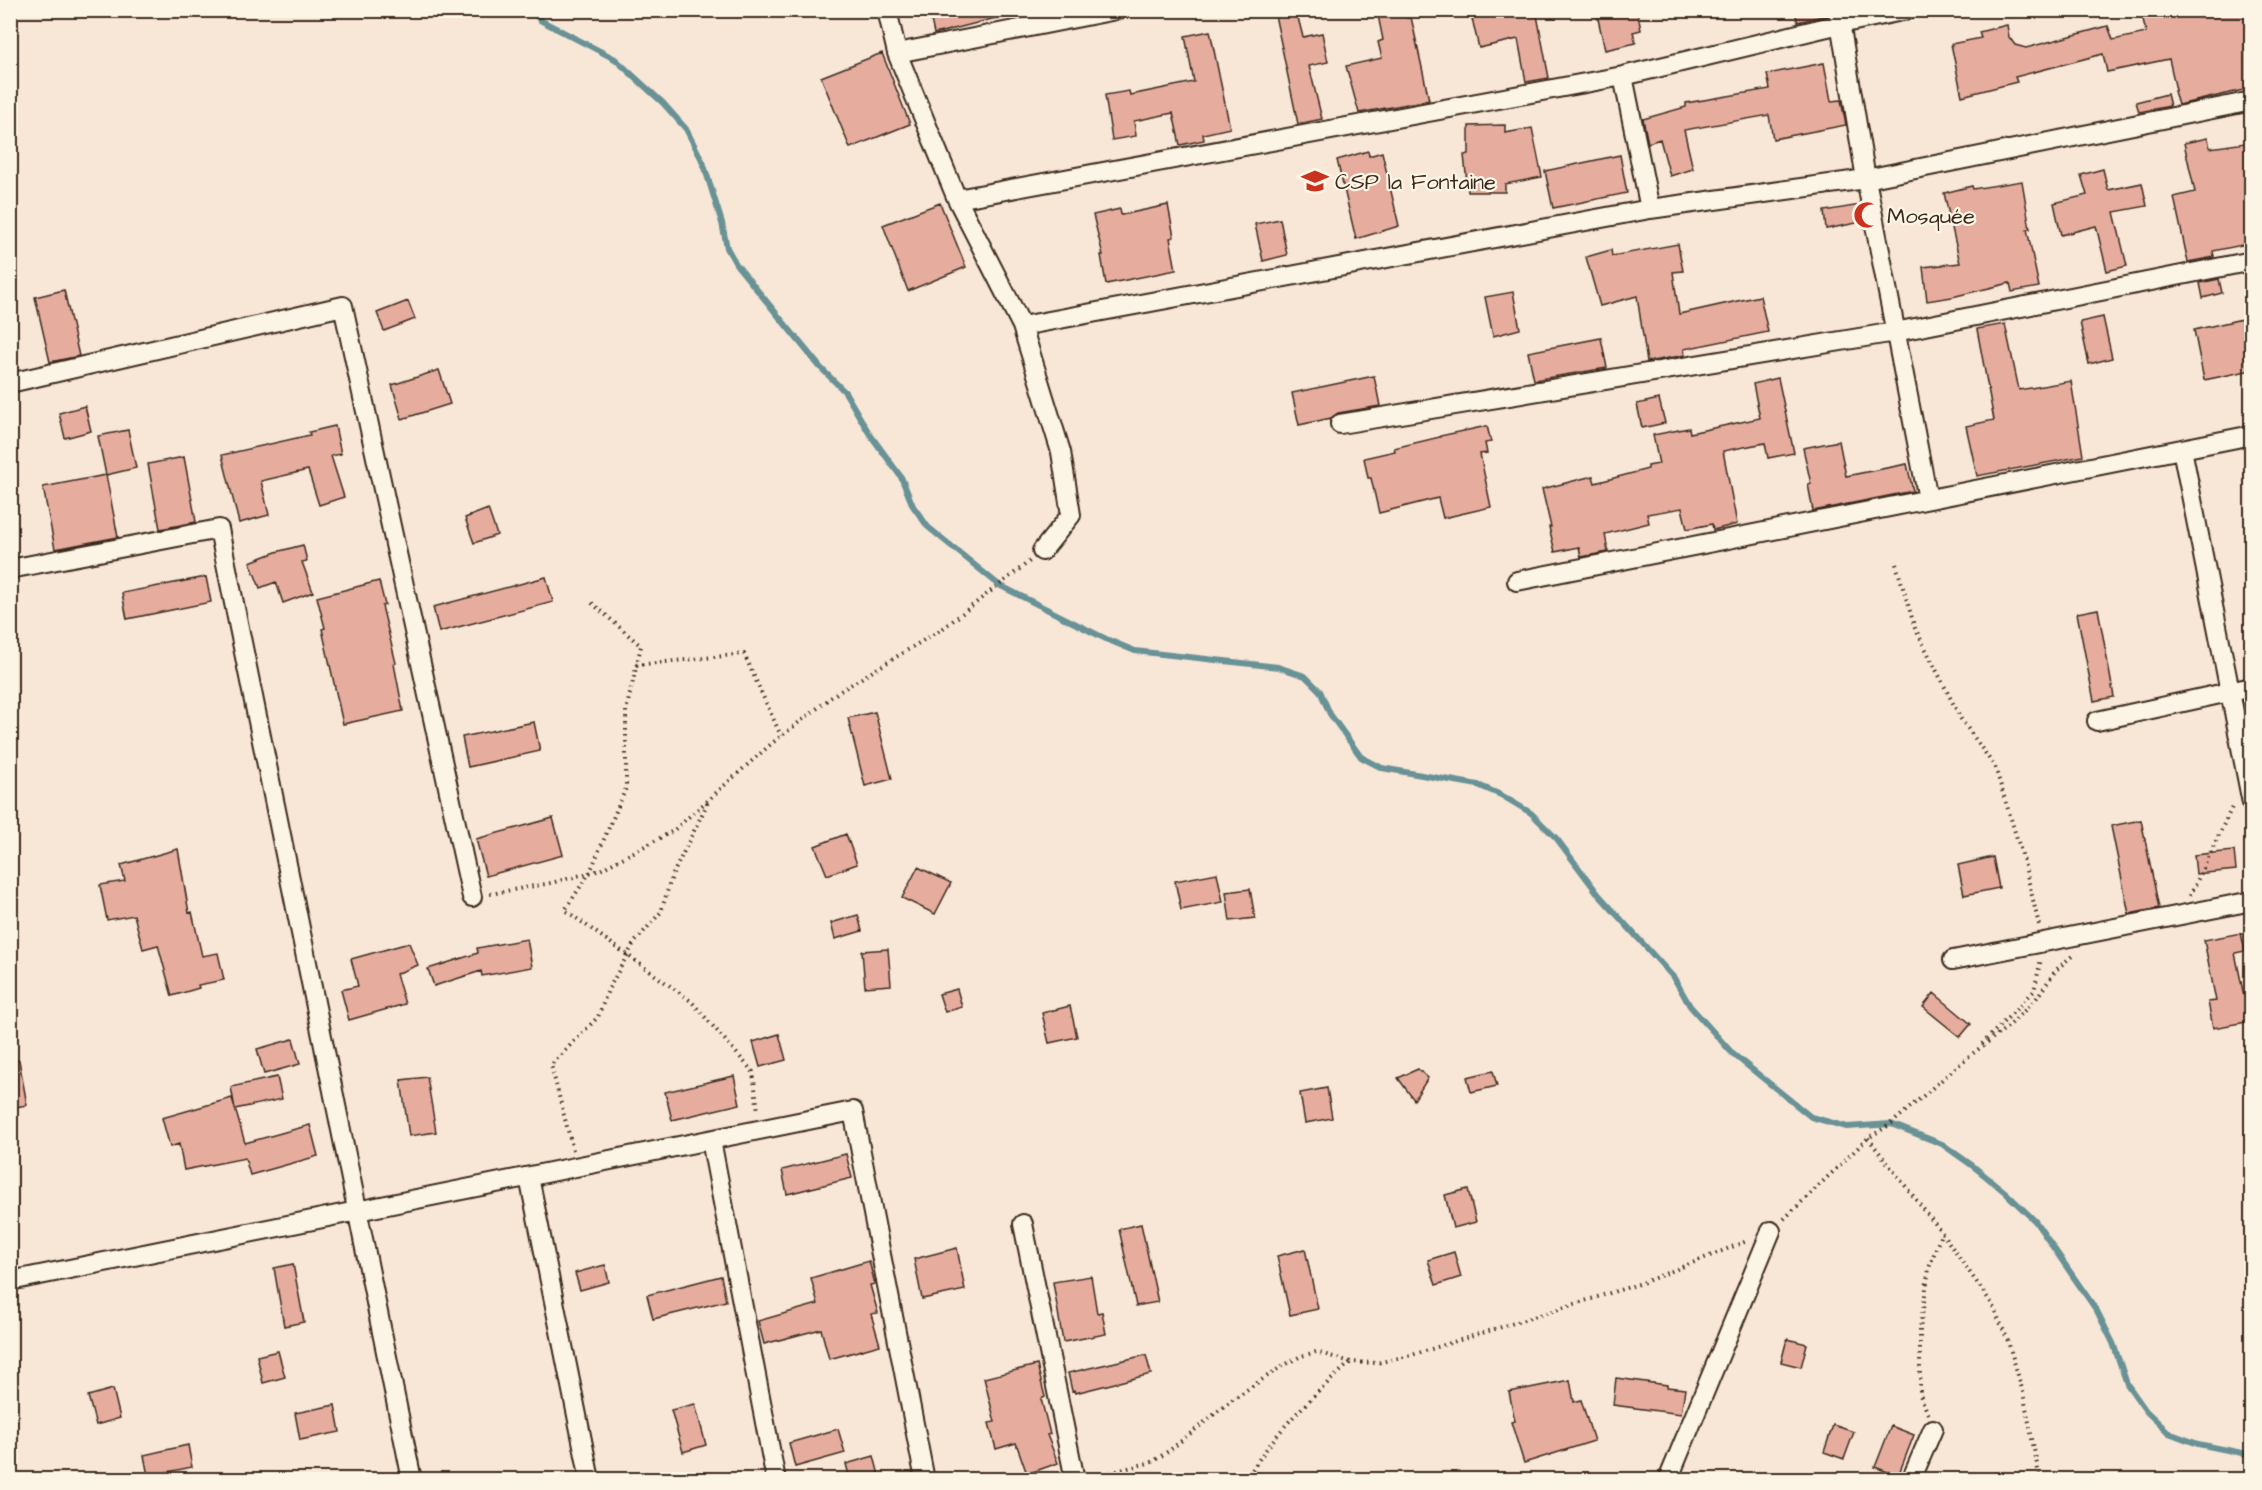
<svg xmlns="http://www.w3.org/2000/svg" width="2262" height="1490" font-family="'Architects Daughter',sans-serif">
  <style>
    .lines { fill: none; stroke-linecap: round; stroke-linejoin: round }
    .stream { stroke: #699296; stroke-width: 6 }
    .building { fill: #e6ad9f; stroke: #3b2a1e; stroke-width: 1.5 }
    .street-casing { stroke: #3b2a1e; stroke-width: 22 }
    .path { stroke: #3b2a1e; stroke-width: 4; stroke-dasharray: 1.5 4.5; stroke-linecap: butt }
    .street { stroke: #fcf5e5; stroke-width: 18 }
    .labels { text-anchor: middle; stroke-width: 4.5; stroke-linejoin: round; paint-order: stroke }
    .poi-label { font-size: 22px; fill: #3b2a1e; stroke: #fcf5e5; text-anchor: start }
  </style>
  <rect width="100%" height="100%" fill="#f8e7d7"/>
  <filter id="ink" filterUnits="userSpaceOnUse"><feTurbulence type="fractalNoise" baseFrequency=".0167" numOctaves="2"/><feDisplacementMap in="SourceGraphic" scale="12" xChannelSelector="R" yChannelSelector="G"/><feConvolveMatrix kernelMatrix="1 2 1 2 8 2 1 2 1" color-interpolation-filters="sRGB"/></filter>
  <g filter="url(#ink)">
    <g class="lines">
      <path class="stream" d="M531,10L540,20L615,59L663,103L686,129L703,162L722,223L727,248L736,264L820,367L845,392L869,433L901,477L913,506L928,527L999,585L1106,639L1135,651L1278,667L1305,676L1320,691L1330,714L1361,757L1382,768L1478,785L1501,795L1531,813L1557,839L1599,895L1674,978L1690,1006L1733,1054L1811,1117L1847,1127L1891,1124L1942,1144L1973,1166L2005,1192L2035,1221L2097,1311L2113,1343L2127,1384L2146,1411L2169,1433L2198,1444L2252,1455"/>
    </g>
    <path class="building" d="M929,10H999L1000,17L934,34Z
      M1292,10H1296L1303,37L1322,33L1328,62L1309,66L1322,119L1298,124L1275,15Z
      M1377,10H1405L1407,18L1411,17L1429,100L1359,113L1346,66L1382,58L1378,42L1383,40Z
      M1470,10H1536L1549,78L1526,82L1518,39L1479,48Z
      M1596,10H1637L1641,30L1633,32L1636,43L1605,50Z
      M1794,10H1827V15L1798,22Z
      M2141,10H2212L2213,16L2247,10L2252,36V88L2178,105L2174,91L2176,90L2169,59L2107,72L2103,54L2015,77L2017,82L1962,96L1951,44L1981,38L1979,32L2007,25L2009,37L2015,45L2026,48L2108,26L2113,40L2146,33Z
      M1210,31L1230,128L1203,134L1204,140L1180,145L1173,113L1134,121L1136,136L1112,140L1105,95L1129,91L1130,95L1194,82L1185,36Z
      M882,53L910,124L850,148L821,77Z
      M1824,63L1831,101L1841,100L1846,125L1773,139L1769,115L1684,130L1693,169L1670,176L1660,139L1648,143L1643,119L1686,107V103L1770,89L1767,74Z
      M2167,94L2170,106L2139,112L2136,102Z
      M1505,125V133L1532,128L1542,177L1505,184V192H1468L1464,155L1469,154V126Z
      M2208,138L2210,148L2252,142V243L2213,251L2214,257L2188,262L2174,197L2195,192L2184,143Z
      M1368,151L1369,156L1382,152L1399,226L1356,239L1337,160Z
      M1620,155L1627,193L1553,208L1545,171Z
      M2103,169L2108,190L2142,183L2147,206L2114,212L2127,266L2107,271L2096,226L2061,235L2054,203L2087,195L2081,175Z
      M2022,181L2030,229H2027L2039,287L2012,292L2010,283L1952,297L1927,301L1923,267L1960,263L1944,193L1972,186L1973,189Z
      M940,203L966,267L908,291L883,225Z
      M1168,205L1174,237L1170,238L1176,270L1106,284L1101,255H1103L1093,215L1120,209L1121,215Z
      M1860,205L1862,222L1826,229L1824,211Z
      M1280,219L1287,255L1263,261L1255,224Z
      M1678,244L1683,271L1673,272L1679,314L1760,296L1768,332L1684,349L1685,355L1647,362L1637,296L1600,306L1586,257L1611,250L1612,256Z
      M2219,279L2222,293L2203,298L2200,283Z
      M64,290L79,356L50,362L35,297Z
      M1513,292L1520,329L1493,336L1485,297Z
      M408,301L415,319L384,331L377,313Z
      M2103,317L2112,358L2089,364L2080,322Z
      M2242,319L2252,370L2204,380L2194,330Z
      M2005,324L2019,390L2071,381L2083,456L1977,476L1966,426L1994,420L1977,329Z
      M1601,338L1607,368L1534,380L1528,352Z
      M439,370L450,404L402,419L392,385Z
      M1374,376L1380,406L1338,413L1331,418L1299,425L1292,393Z
      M1778,378L1794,453L1768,458L1765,443L1723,451L1737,524L1713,530L1712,524L1687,529L1682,508L1647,514L1649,523L1605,534L1608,552L1581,557L1579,547L1555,552L1549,527H1551L1542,489L1593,476L1595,483L1648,469V466L1659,464L1653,435L1689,428L1690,433L1760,418L1753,384Z
      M1659,399L1665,423L1642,428L1637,404Z
      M85,406L91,431L65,438L59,413Z
      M335,426L341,454L331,456L344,497L319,505L308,470L261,481L269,515L239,523L222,455L310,435L309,432Z
      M1487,426L1491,442L1485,443L1487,453L1480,454L1491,507L1443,518L1438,498L1379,513L1371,478H1368L1364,458L1395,451L1394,448L1440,437V436Z
      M128,430L136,468L106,475L98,436Z
      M1839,441L1846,476L1907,464L1913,491L1813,511L1808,484H1811L1803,448Z
      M184,457L196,522L160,529L148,464Z
      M106,475L118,537L55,549L43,487Z
      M488,509L497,535L474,543L465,518Z
      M303,545L307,561L302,562L313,592L283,603L276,582L260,588L250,562L276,552Z
      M206,577L211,602L127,619L122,593Z
      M546,577L553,602L439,632L433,607Z
      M379,581L385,605L382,606L396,663L394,664L403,711L343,724L322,629L325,628L317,597Z
      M2098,609L2114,697L2094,701L2077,613Z
      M875,712L892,779L865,786L848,718Z
      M534,722L540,751L468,767L462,737Z
      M553,818L563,855L486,876L476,839Z
      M2141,820L2159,908L2129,914L2111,826Z
      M846,834L857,864L827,875L815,846Z
      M178,849L189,913L192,912L202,956L218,953L224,980L198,985L199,988L172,996L158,945L143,949L134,915L107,920L100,885L125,881L121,865Z
      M2234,851L2236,870L2196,874L2194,855Z
      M1993,857L1999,888L1964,895L1958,865Z
      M918,867L951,883L935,914L902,898Z
      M1217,873L1223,902L1181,910L1175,881Z
      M1250,889L1255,918L1230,921L1226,892Z
      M858,915L862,931L835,939L831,923Z
      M2241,933L2245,951L2235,953L2244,996L2252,994V1021L2213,1028L2208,1002L2216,1001L2204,940Z
      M527,939L532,967L482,976L481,971L434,986L428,969L478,953L477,948Z
      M409,943L418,965L396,974L405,1004L349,1020L341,990L358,986L351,959Z
      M888,949L891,985L865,987L862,951Z
      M957,989L962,1007L945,1012L939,994Z
      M1934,993L1971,1024L1960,1037L1923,1007Z
      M1070,1006L1077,1037L1049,1043L1042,1013Z
      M779,1034L786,1060L760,1067L753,1042Z
      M293,1039L300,1064L264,1074L257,1049Z
      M10,1060H19L27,1105L10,1108Z
      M1418,1069L1428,1078L1414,1100L1398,1078Z
      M1493,1071L1497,1086L1471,1092L1467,1077Z
      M734,1076L740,1104L672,1120L665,1092Z
      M277,1077L282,1099L235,1109L231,1087Z
      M427,1077L436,1132L409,1136L401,1080Z
      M1327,1088L1332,1118L1305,1123L1300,1093Z
      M232,1098L245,1143L310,1125L318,1156L250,1175L245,1158L184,1170L179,1144L170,1147L162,1118Z
      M846,1154L852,1178L787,1194L782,1170Z
      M1468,1189L1476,1222L1453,1228L1445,1195Z
      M1141,1224L1158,1302L1136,1306L1119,1229Z
      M957,1248L965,1290L922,1299L914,1259Z
      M1305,1249L1318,1309L1290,1315L1277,1256Z
      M1454,1252L1461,1277L1436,1285L1428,1260Z
      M869,1261L875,1284L870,1285L878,1313L871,1314L880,1345L829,1359L821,1329L764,1344L758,1321L818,1304L811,1278Z
      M293,1264L304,1322L284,1326L274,1268Z
      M605,1265L609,1282L580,1290L575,1273Z
      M721,1276L726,1301L653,1319L647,1295Z
      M1091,1276L1097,1313L1102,1312L1106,1334L1063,1342L1053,1282Z
      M1787,1339L1807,1344L1801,1367L1781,1362Z
      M278,1351L285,1377L263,1383L257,1356Z
      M1146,1355L1151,1374L1075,1393L1074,1390L1072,1391L1068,1373Z
      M1037,1365L1045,1397L1041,1399L1050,1434L1047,1435L1058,1463L1027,1474L1016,1443L996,1449L989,1423L995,1422L984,1378Z
      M1616,1378L1667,1385V1387L1685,1389L1681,1414L1613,1405Z
      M1570,1380L1574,1402L1581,1400L1594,1441L1524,1463L1511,1422L1515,1421L1509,1392Z
      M113,1389L120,1418L96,1425L88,1396Z
      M695,1404L706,1445L683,1452L671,1410Z
      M335,1405L340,1432L300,1440L295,1413Z
      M1833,1425L1854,1432L1844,1459L1824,1452Z
      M1891,1426L1914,1435L1898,1476L1875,1467Z
      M838,1429L845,1453L795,1467L789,1443Z
      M188,1445L192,1467L148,1476L144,1455Z
      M874,1456L880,1479H850L846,1464Z"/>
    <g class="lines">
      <defs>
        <path id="street" d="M887,10L897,53L957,199L1022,326L1061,452L1071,515L1042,551
          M1838,10L1866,179L1928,499
          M897,53L1116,10
          M1623,76L1650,209
          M957,199L1623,76L1840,24L1907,10
          M1022,326L1650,209L1866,179L2252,101
          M10,383L343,306L472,897
          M1340,424L1895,332L2252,261
          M2182,449L2252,803
          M10,569L219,529L412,1480
          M1517,581L2252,435
          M2097,721L2252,687
          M1953,960L2252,901
          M711,1140L776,1480
          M529,1177L590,1480
          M1023,1224L1075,1480
          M10,1281L853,1111L925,1480
          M1668,1480L1771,1231
          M1911,1480L1933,1429"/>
      </defs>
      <use href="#street" class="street-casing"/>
      <path class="path" d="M1896,564L1915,628L1961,719L1995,767L2023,858L2039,925
        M592,603L641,646L626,711V788L590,872L565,910L691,1001L753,1072L758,1111
        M636,665L744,654L781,736
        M490,894L551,883L600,870L673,831L771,744L837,693L942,629L1030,561
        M2190,896L2233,805
        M1982,1044L2034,991L2041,959
        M1868,1138L1942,1233L1992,1304L2007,1338L2023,1392L2040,1480
        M573,1150L551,1065L598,1017L608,990L634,943L661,912L672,876L709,800
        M1784,1219L1868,1138L1891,1124L1968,1057L2009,1026L2036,999L2056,970L2072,956
        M1928,1414L1920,1395V1329L1929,1268L1941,1234
        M1093,1477L1152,1462L1170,1450L1233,1399L1281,1367L1301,1356L1316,1352L1351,1362L1377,1363L1412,1355L1642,1283L1747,1241
        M1246,1480C1273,1433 1311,1397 1351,1362"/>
      <use href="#street" class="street"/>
    </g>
  </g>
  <defs>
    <symbol id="school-bare" viewBox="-9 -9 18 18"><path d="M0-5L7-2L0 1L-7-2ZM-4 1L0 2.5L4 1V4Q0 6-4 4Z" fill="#c8321e" stroke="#fcf5e5" stroke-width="2.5" paint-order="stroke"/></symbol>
    <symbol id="mosque-bare" viewBox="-9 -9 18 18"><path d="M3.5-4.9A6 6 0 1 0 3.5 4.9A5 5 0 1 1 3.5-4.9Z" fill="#c8321e" stroke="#fcf5e5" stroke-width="2.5" paint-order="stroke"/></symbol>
  </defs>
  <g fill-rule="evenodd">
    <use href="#school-bare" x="1296" y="162" width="38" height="38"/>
    <use href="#mosque-bare" x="1848" y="196" width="38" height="38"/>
  </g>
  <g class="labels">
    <g class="poi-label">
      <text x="1335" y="189">CSP la Fontaine</text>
      <text x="1887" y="223">Mosquée</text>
    </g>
  </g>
  <rect width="2262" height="1490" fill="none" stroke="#fcf5e5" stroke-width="36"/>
  <rect x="18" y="18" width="2226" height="1454" fill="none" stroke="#3b2a1e" stroke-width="2" filter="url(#ink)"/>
</svg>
